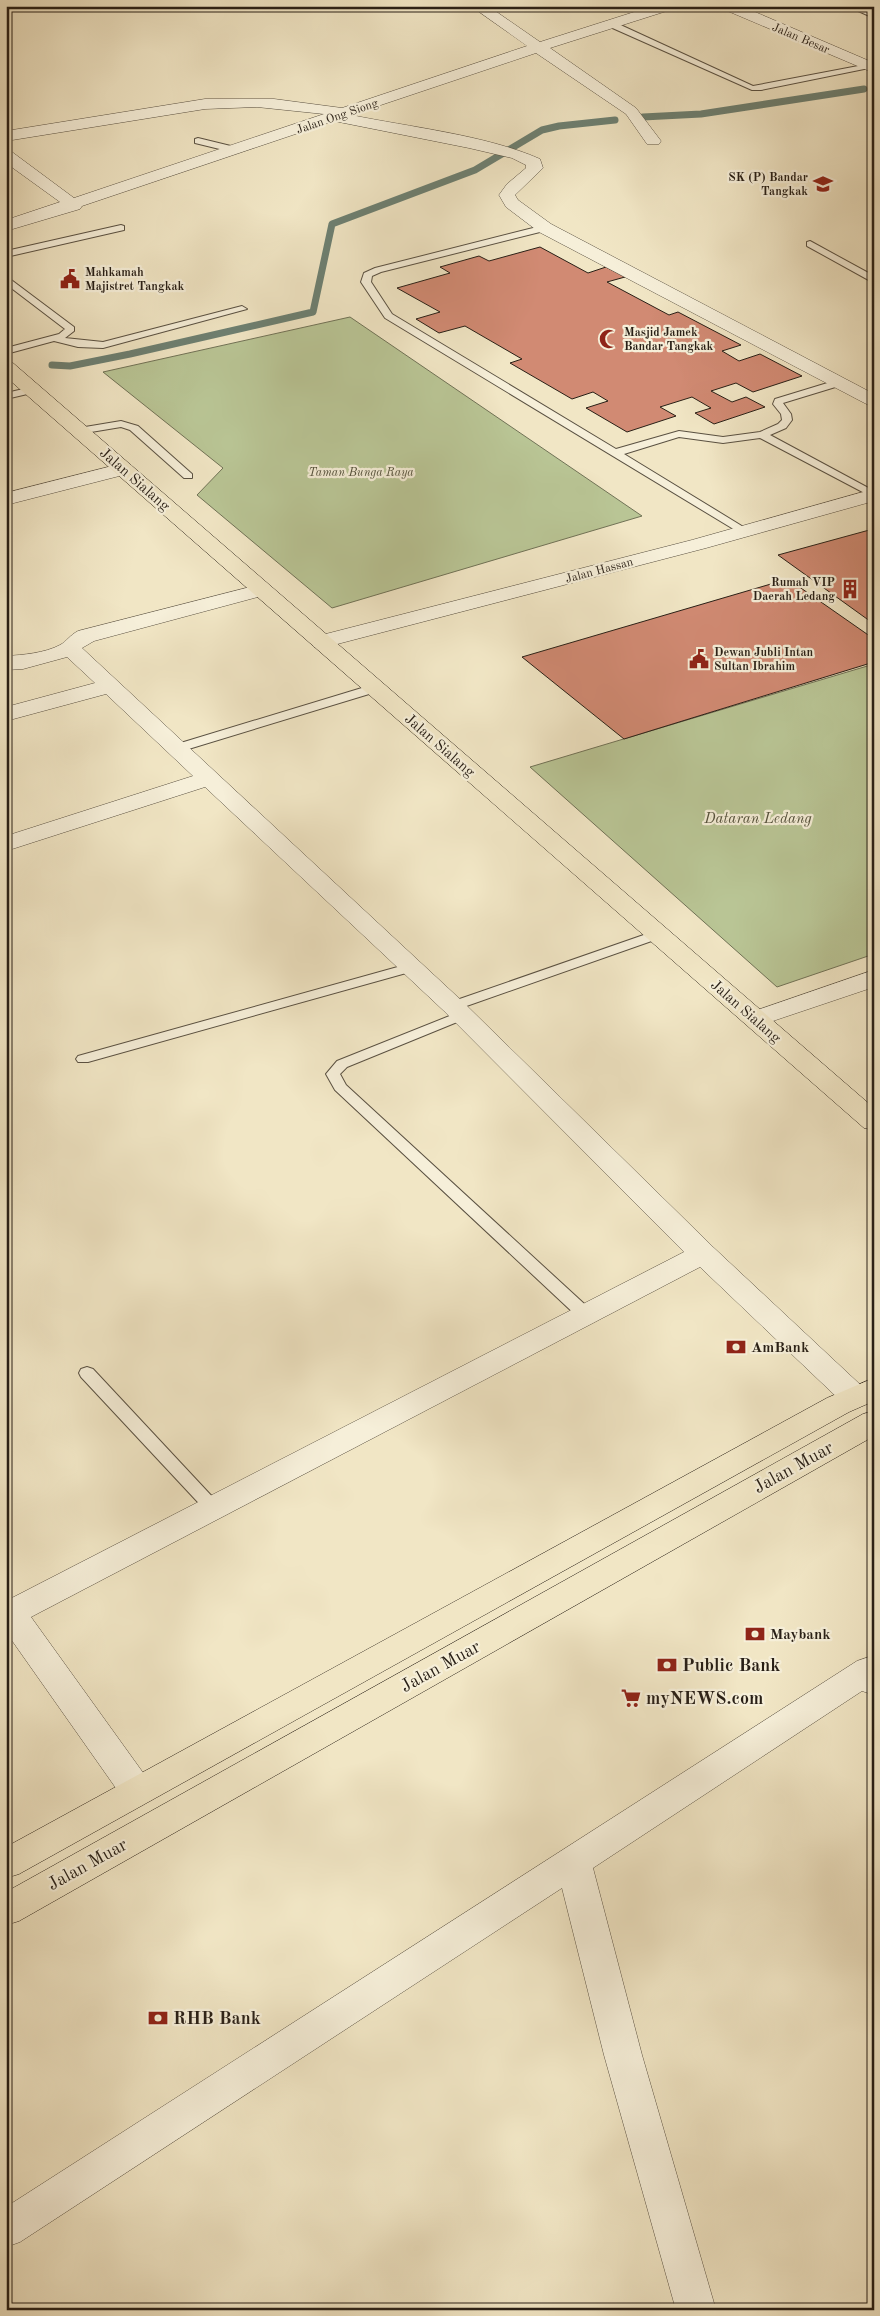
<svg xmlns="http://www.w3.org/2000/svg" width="880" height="2316" font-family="'Old Standard TT',serif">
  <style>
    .green { fill: #b9c595; stroke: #707256 }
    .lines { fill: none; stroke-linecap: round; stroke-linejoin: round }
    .stream { stroke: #6d8072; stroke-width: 7 }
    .building { fill: #d18a73; stroke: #281f16 }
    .service-casing { stroke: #5a5142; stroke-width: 2 }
    .minor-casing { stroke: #5a5142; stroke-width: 1 }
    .tertiary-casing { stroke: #5a5142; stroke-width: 1 }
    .primary-casing { stroke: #281f16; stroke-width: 1 }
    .service { fill: #f6efd9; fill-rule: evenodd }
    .minor { fill: #f6efd9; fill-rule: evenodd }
    .tertiary { fill: #f6efd9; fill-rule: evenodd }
    .primary { fill: #f1e6c5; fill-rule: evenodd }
    .labels { text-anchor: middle; stroke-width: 4.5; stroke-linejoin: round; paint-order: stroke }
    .far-street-label { font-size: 12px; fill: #281f16; stroke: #f6efd9 }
    .far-poi-label { font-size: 12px; font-weight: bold; fill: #281f16; stroke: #f6efd9; text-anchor: start }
    .far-park-label { font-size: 12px; font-style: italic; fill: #54513c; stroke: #f6efd9 }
    .street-label { font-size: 15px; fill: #281f16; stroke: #f6efd9 }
    .park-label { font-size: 15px; font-style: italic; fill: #54513c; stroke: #f6efd9 }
    .poi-label { font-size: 15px; font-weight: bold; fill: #281f16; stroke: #f6efd9; text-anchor: start }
    .near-street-label { font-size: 18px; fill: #281f16; stroke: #f6efd9 }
    .near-poi-label { font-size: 18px; font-weight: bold; fill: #281f16; stroke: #f6efd9; text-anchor: start }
  </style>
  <rect width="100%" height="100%" fill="#f1e6c5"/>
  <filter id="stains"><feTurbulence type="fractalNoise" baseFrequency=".004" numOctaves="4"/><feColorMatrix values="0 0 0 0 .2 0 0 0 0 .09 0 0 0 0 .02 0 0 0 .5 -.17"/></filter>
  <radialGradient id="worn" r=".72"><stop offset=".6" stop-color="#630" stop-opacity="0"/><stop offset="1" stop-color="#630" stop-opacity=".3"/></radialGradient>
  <path class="green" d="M350,317L642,516L332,608L197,495L223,468L103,372Z
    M874,664V954L777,987L530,767Z"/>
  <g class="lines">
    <path class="stream" d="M643,117L701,114L864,89
      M52,365L70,366L130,354L313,312L332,224L475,170L542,130L559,126L615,120"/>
  </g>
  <path class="building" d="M540,247L588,273L606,267L625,277L607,282L669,315L678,312L741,345L722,351L739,361L760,354L802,376L753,392L736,383L711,391L732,402L746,397L765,407L714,424L695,413L711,408L692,397L660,407L676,416L627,432L586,408L608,401L593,392L572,399L510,363L522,359L465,326L439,333L416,319L440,312L397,288L450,273L440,267L479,256L489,261Z
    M873,529L874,624L778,555Z
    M788,579L874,639V662L624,739L522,657Z"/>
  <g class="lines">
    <defs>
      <path id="service" d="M847,6H858L874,13V18Z
        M608,22H614L753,86L874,63V67L761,90H752L608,26Z
        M198,138L239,148L240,150L236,153L195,143V139Z
        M121,225L124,226V230L6,257V251Z
        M545,225L550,228L548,230L381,272L372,276L371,282L392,314L616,449L679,431L723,437L760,432L778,424L782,420L781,414L773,404L775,399L834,381H842V385L783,403L791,414L792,420L786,428L770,435L874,491V498L760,438L723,443L679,437L624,454L750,531L744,534L740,533L385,318L361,282L364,273L375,268Z
        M810,241L874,276V283L807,246V242Z
        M6,276L74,327V331L65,338L103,342L242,306L247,309L103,348L78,347L54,341L6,354V348L59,334L65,329L6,284Z
        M32,387L36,388V392L6,399V393Z
        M121,421L138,426L192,474V478H184L130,430L121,427L79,434L74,431L79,428Z
        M375,684L379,685L381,688L379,691L182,751H174L172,748L174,745Z
        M658,930L663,931L665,934L663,937L458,1009L453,1010L446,1006L448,1003Z
        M412,963L419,967L417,970L88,1062H78L76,1059L78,1056Z
        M462,1011L467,1012L469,1015L467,1018L347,1067L340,1074L346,1085L592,1311L594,1315L592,1319H580L335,1090L326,1074L337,1061Z
        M87,1367L93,1369L220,1505L223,1509L220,1513L214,1515L208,1513L81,1377L79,1373L81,1369Z"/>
      <path id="minor" d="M471,6H488L540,42L653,6H675L673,9L550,48L636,108L661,141L659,144H647L626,114L536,53L351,115C409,127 486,135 540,159L543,168L515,195L518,200L551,224L874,394V408L539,232L506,207L499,195L507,184L526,168V165L512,158L469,148L334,121L82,206L80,209L6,231V220L60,202L6,163V150L12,152L74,198L324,114L257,107L205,109L6,141V131L205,99H274L342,108L527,46Z
        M721,6H741L874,63V73L723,9Z
        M124,463L131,465L134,469L131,473L6,505V493Z
        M262,584L269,586L272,590L269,594L94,641L82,648L462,1001L713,1247L866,1390L870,1397L866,1404L855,1407L844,1404L700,1267L31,1617L149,1781L154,1791L149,1801L137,1805L125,1801L6,1632V1601L684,1252L444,1011L205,787L6,851V836L193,776L106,694L6,721V707L95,683L67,657L23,669L6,670V656C23,655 45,653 60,645C66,642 70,635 78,631Z
        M874,970V987L755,1027L746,1024L742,1019L746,1014Z
        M869,1657L874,1659V1695L862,1691L593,1868L642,2055L716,2310H676L604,2055L562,1888L20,2242L6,2247V2207L857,1661Z"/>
      <path id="tertiary" d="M874,489V501L706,548L322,648L314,647L311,642L314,637L692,540Z"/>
      <path id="primary" d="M6,362L13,363L874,1108V1130L864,1128L6,377Z
        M874,1378V1401L849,1412L19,1874L6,1878V1847L827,1398Z
        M874,1411V1436L19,1921L6,1925V1892L863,1414Z"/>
    </defs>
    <use href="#service" class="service-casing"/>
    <use href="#minor" class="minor-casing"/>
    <use href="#tertiary" class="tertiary-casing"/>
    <use href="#primary" class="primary-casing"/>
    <use href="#service" class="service"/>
    <use href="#minor" class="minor"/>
    <use href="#tertiary" class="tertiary"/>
    <use href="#primary" class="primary"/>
  </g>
  <defs>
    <symbol id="school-bare" viewBox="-9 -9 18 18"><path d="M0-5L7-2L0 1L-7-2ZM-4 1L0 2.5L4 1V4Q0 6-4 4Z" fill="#8f2418" stroke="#f6efd9" stroke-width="2.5" paint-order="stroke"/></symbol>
    <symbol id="civic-bare" viewBox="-9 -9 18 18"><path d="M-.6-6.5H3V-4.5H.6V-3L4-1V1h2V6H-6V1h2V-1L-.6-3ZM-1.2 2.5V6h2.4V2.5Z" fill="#8f2418" stroke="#f6efd9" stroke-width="2.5" paint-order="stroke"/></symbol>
    <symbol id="mosque-bare" viewBox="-9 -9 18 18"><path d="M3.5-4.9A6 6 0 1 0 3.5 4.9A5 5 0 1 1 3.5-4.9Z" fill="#8f2418" stroke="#f6efd9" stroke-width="2.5" paint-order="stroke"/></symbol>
    <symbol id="building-bare" viewBox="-9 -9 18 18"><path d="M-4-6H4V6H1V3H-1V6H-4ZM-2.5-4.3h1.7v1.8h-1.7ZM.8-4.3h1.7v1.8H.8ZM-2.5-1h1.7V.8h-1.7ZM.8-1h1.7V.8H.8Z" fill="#8f2418" stroke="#f6efd9" stroke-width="2.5" paint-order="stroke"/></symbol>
    <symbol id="bank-bare" viewBox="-9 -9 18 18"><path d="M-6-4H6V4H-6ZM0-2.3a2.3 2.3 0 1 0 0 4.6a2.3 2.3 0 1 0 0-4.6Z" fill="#8f2418" stroke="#f6efd9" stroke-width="2.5" paint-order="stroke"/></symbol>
    <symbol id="supermarket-bare" viewBox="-9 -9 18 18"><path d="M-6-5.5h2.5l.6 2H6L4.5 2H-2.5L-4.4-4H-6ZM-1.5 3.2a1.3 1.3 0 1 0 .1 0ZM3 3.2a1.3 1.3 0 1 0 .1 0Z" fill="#8f2418" stroke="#f6efd9" stroke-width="2.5" paint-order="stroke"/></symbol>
  </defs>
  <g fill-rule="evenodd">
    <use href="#school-bare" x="809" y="170" width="28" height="28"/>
    <use href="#civic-bare" x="56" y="265" width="28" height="28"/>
    <use href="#mosque-bare" x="595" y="325" width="28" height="28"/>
    <use href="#building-bare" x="836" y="575" width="28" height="28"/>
    <use href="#civic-bare" x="685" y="645" width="28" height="28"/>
    <use href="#bank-bare" x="722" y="1333" width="28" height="28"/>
    <use href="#bank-bare" x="741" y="1620" width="28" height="28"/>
    <use href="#bank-bare" x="653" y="1651" width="28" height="28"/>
    <use href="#supermarket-bare" x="617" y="1684" width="28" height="28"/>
    <use href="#bank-bare" x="144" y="2004" width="28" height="28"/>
  </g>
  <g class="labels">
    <g class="far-street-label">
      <text transform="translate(801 38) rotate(23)" y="4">Jalan Besar</text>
      <text transform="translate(337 116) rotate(-19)" y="4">Jalan Ong Siong</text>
      <text transform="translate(599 570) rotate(-15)" y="4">Jalan Hassan</text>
    </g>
    <g class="far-poi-label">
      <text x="808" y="181" text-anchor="end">SK (P) Bandar<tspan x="808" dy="14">Tangkak</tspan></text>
      <text x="85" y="276">Mahkamah<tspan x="85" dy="14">Majistret Tangkak</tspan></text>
      <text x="624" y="336">Masjid Jamek<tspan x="624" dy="14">Bandar Tangkak</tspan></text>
      <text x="835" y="586" text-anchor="end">Rumah VIP<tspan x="835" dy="14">Daerah Ledang</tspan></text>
      <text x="714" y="656">Dewan Jubli Intan<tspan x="714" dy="14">Sultan Ibrahim</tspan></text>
    </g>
    <g class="far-park-label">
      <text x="361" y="476">Taman Bunga Raya</text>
    </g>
    <g class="street-label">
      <text transform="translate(135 479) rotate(41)" y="5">Jalan Sialang</text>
      <text transform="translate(440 745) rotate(41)" y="5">Jalan Sialang</text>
      <text transform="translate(746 1011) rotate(41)" y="5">Jalan Sialang</text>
    </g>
    <g class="park-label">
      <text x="758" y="823">Dataran Ledang</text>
    </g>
    <g class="poi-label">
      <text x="751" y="1352">AmBank</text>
      <text x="770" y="1639">Maybank</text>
    </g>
    <g class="near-street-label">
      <text transform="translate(793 1467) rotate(-29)" y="6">Jalan Muar</text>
      <text transform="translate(440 1666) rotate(-29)" y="6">Jalan Muar</text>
      <text transform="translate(87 1864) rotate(-29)" y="6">Jalan Muar</text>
    </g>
    <g class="near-poi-label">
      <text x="682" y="1671">Public Bank</text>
      <text x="646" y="1704">myNEWS.com</text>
      <text x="173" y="2024">RHB Bank</text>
    </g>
  </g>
  <rect width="880" height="2316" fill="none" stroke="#f1e6c5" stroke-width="25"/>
  <rect x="8" y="8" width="865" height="2301" fill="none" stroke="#281f16" stroke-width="2.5"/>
  <rect x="12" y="12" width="855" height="2291" fill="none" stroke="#281f16"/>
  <rect width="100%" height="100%" filter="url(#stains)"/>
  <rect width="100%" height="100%" fill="url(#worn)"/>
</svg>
